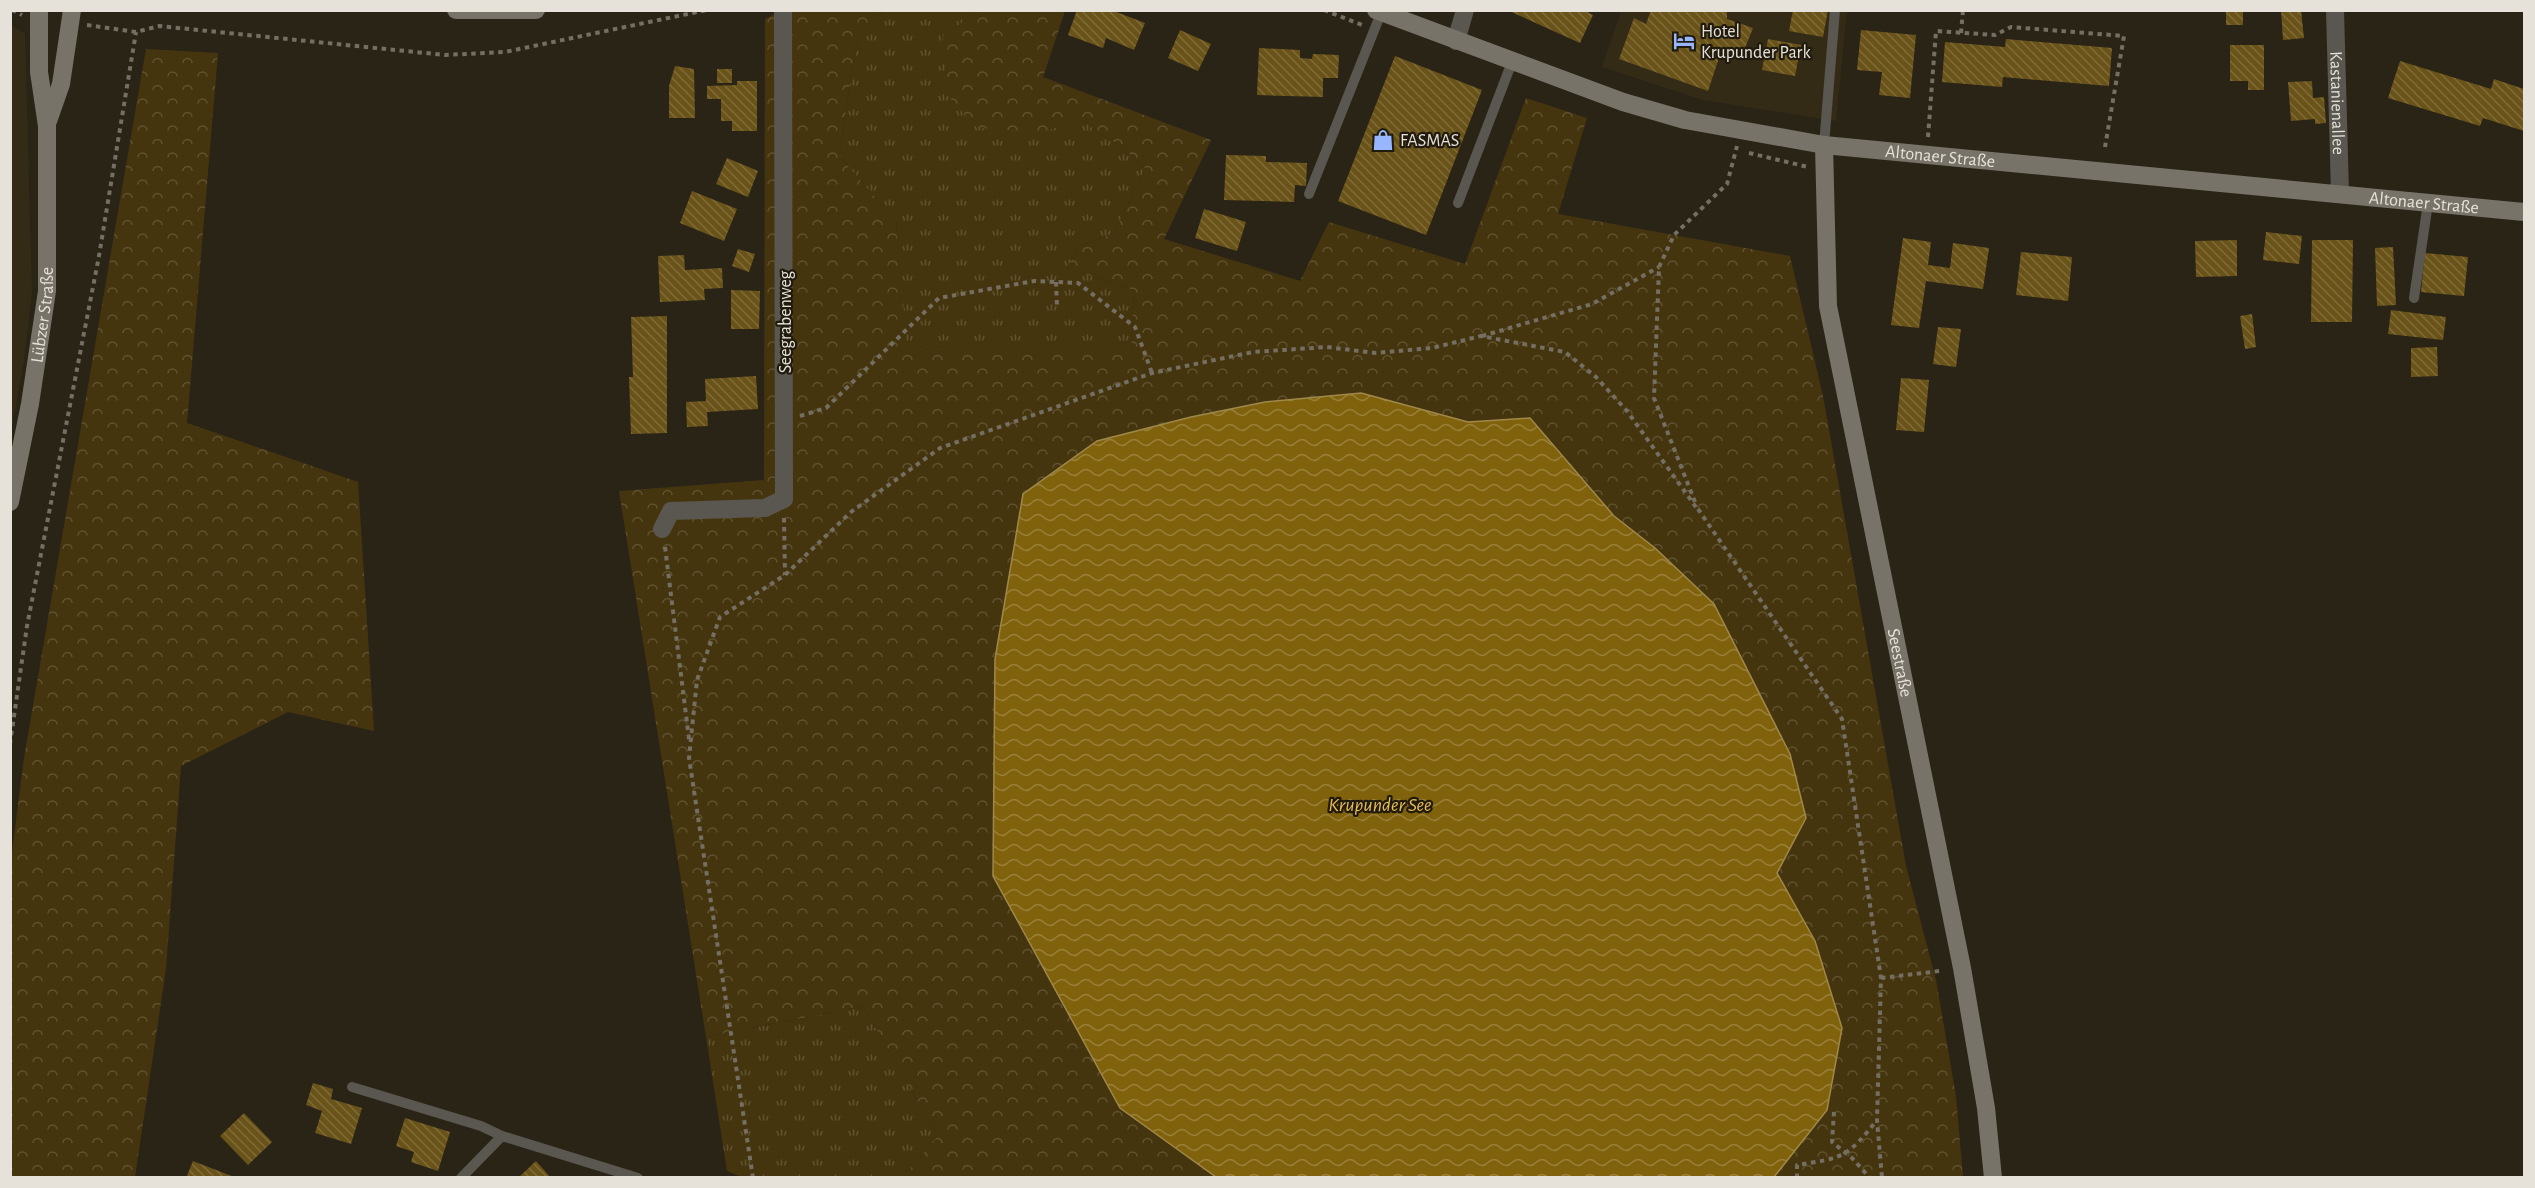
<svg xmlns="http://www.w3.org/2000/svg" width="2535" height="1188" font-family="'Alegreya Sans',sans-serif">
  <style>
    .built { fill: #342b17 }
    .grass { fill: url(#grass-tufts) }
    .forest { fill: url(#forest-crowns) }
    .water { fill: url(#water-waves); stroke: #9f884a; stroke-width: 1.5 }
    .building { fill: url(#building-back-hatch) }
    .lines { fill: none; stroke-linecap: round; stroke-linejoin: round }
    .path { stroke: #746e63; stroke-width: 4; stroke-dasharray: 4.5 4.5; stroke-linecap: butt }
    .lane { stroke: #5a5750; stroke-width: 10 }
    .street { stroke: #5a5750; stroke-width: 18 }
    .secondary { stroke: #787368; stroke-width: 18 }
    .labels { text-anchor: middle; stroke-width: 4.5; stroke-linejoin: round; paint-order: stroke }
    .poi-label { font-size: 18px; fill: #e6e2d9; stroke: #211b0e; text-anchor: start }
    .street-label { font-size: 18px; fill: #e6e2d9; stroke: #211b0e }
    .water-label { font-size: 20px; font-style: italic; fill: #e8bc54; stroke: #211b0e }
  </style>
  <defs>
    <pattern id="grass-tufts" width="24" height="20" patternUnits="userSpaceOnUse" patternTransform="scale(1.5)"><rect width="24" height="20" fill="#45350e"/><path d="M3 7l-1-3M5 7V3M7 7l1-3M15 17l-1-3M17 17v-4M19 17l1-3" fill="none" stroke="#605230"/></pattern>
    <pattern id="forest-crowns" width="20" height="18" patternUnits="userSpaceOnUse" patternTransform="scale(1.5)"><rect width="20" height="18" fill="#45350e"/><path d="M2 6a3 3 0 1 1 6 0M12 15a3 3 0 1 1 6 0" fill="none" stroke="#605230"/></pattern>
    <pattern id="water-waves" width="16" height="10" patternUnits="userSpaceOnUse" patternTransform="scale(1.5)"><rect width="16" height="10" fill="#81620c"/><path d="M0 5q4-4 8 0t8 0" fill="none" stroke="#99803a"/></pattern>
    <pattern id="building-back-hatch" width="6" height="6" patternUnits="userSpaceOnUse" patternTransform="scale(1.5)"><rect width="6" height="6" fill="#6a5318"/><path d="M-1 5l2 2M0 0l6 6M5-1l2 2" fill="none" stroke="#7f6b39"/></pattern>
  </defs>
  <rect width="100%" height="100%" fill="#2a2417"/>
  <path class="built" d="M1621,11H1847L1836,121L1703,100L1602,67Z
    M11,25L25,34L32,293L24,361L11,432Z"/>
  <path class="grass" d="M883,11H979L943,36L1042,132L1080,119L1125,150L1145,168L1114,233L1078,247L1067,268L1134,290L1131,351L906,346L896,221L839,156L858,33Z
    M863,1006L938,1136L903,1177H742L727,1171L706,1037Z"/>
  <path class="forest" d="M780,11H883L858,33L839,156L896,221L907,346L1131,350L1134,290L1067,268L1078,247L1114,233L1145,168L1125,150L1080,119L1043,132L977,128L947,95L943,36L979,11H1065L1043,77L1211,140L1164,239L1300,281L1329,222L1465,264L1526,98L1587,118L1558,214L1790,256L1823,396L1906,866L1936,980L1956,1096L1963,1177H1774L1827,1110L1815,941L1777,873L1806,818L1714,604L1655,549L1614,516L1530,418L1469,422L1361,393L1265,402L1191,417L1097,441L1023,494L995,659L993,876L1120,1108L1216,1177H903L938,1136L863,1006L706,1037L619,491L764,480L765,19Z
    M146,49L218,53L187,423L358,482L374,731L288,712L181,766L166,969L135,1177H11L10,868L24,758Z"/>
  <path class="water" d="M1361,393L1468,422L1530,418L1614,516L1655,548L1714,604L1790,754L1806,818L1777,873L1815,941L1842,1028L1827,1110L1774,1177H1216L1120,1108L993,876L995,659L1023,494L1097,441L1191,417L1265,402Z"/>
  <path class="building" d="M1077,10H1111L1145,23L1134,50L1106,38L1103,48L1068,35Z
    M1507,10H1583L1593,15L1580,43Z
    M1651,10H1727V19L1753,28L1741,58L1721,52L1708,91L1619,59L1634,18L1646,24Z
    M1793,10H1828L1823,37L1789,31Z
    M2226,10H2243V25H2226Z
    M2281,10H2301L2304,38L2283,40Z
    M1180,30L1211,44L1198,71L1168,58Z
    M1861,30L1916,35L1910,98L1879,95L1882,72L1857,70Z
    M1768,39L1801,45L1795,76L1762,70Z
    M2006,39L2112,48L2109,86L2003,77L2002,87L1942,82L1945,42L2005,47Z
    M2230,45H2264V90H2248V81H2230Z
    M1259,48L1300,50V58L1312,59L1313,54L1339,55L1338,78H1323V97L1257,95Z
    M1395,56L1482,90L1426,235L1338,201Z
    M2400,61L2491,89L2494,79L2524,89V131L2483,118L2480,126L2388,98Z
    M675,66L694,69L695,118H669V86Z
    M717,69H732V83H717Z
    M737,81H757V131H732V121H721V99H707V86L737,85Z
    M2312,81L2313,98L2324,97L2326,123L2315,124V119L2291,121L2288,82Z
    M1226,155L1266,156V162L1307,163L1306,186L1295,185L1294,202L1224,200Z
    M727,158L758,171L748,197L716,184Z
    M692,191L737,209L724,241L680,223Z
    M1204,209L1246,222L1237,251L1195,238Z
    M2266,232L2302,236L2299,264L2263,260Z
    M1903,238L1931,242L1928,265L1950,268L1953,243L1989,248L1983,289L1926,281L1919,328L1891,325Z
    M2237,240V276L2196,277L2195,241Z
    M2312,240H2353L2352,322H2311Z
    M2393,247L2396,305L2377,306L2375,248Z
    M738,249L755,254L749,272L732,266Z
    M2021,252L2072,257L2068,301L2016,295Z
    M2425,253L2468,257L2464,296L2421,292Z
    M684,255L685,270L722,268L723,288L704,289L705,300L660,302L658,256Z
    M731,290L760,291L759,329H731Z
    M2391,310L2446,317L2443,340L2388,334Z
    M2252,314L2256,347L2245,349L2240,316Z
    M667,316V433L631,434L629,377H633L631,317Z
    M1938,327L1961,329L1956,367L1933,364Z
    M2437,347L2438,376L2411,377V348Z
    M756,376L758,409L707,412L708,426L687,427L686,402L706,401L705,379Z
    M1901,378L1929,380L1924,432L1896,430Z
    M313,1083L333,1089L331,1099L362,1108L351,1144L315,1133L322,1111L306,1105Z
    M244,1113L272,1142L248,1165L220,1136Z
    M405,1118L450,1132L438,1171L411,1162L414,1152L396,1146Z
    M193,1161L234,1177L233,1178H186Z
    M536,1161L551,1178H518Z"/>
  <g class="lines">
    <path class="path" d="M12,10L22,15
      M1324,10L1362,25
      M87,25L136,32L159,26L445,55L505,52L707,10
      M1961,33L1963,10
      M1928,137L1936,31L1995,35L2011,27L2124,36L2105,147
      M1749,153L1808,167
      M1056,282L1057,307
      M1482,336L1592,304L1659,267
      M800,416L826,408L939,298L1034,281L1078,283L1135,327L1152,373
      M1695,502L1654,398L1659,267L1674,235L1727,184L1737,146
      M1698,509L1842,719L1881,978L1877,1120L1882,1178
      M784,518L785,575
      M665,547L689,739
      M10,744L27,626L99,256L136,32
      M1881,978L1940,971
      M1834,1112L1832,1142L1852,1158L1870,1178
      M753,1178L689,758L697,680L720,617L785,575L851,512L940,448L1152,373L1253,352L1327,347L1375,353L1432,348L1481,336L1565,352L1596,377L1627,411L1698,510
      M1797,1178V1165C1843,1158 1848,1157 1877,1120"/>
    <path class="lane" d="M1824,145L1835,10
      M1309,194L1381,13
      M1458,203L1512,62
      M2414,298L2428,203
      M352,1087L481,1126L502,1136
      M461,1178L502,1136L638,1178"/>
    <g class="street">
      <path id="s1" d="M2335,10L2340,194"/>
      <path d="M1456,41L1465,10"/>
      <path d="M662,529L671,511L765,508L784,499L783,10"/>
    </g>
    <g class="secondary">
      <path d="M456,10H536"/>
      <path id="s2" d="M1376,10L1623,102L1685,120L1824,145L2524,212"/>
      <path d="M48,121L61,84L72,10"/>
      <path id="s3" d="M1824,145L1828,306L1962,968L1986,1108L1993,1178"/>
      <path id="s4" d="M10,502L30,404L47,291V126L39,72V10"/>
    </g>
  </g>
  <defs>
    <symbol id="hotel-bare" viewBox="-9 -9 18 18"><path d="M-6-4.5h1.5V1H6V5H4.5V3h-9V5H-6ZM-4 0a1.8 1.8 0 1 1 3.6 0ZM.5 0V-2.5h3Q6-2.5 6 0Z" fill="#97b6fd" stroke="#211b0e" stroke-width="2.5" paint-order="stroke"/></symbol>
    <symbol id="shop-bare" viewBox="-9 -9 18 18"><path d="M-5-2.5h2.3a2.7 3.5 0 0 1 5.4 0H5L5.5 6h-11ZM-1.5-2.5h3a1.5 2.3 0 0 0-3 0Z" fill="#97b6fd" stroke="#211b0e" stroke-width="2.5" paint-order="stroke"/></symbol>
  </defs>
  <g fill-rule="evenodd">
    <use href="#hotel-bare" x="1669" y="26" width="30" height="30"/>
    <use href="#shop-bare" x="1368" y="125" width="30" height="30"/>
  </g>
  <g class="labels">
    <g class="poi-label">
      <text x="1701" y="37">Hotel<tspan x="1701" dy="21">Krupunder Park</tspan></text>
      <text x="1400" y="146">FASMAS</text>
    </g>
    <g class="street-label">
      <text dy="6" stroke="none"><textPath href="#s1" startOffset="93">Kastanienallee</textPath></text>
      <text dy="6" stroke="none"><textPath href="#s2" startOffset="586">Altonaer Straße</textPath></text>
      <text dy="6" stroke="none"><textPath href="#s2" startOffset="1072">Altonaer Straße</textPath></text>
      <text dy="6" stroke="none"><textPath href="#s4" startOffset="190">Lübzer Straße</textPath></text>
      <text transform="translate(785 322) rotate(-90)" y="6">Seegrabenweg</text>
      <text dy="6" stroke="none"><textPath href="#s3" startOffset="525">Seestraße</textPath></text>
    </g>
    <g class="water-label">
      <text x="1380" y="811">Krupunder See</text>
    </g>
  </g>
  <rect width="2535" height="1188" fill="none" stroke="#e6e2d9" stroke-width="24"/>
</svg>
